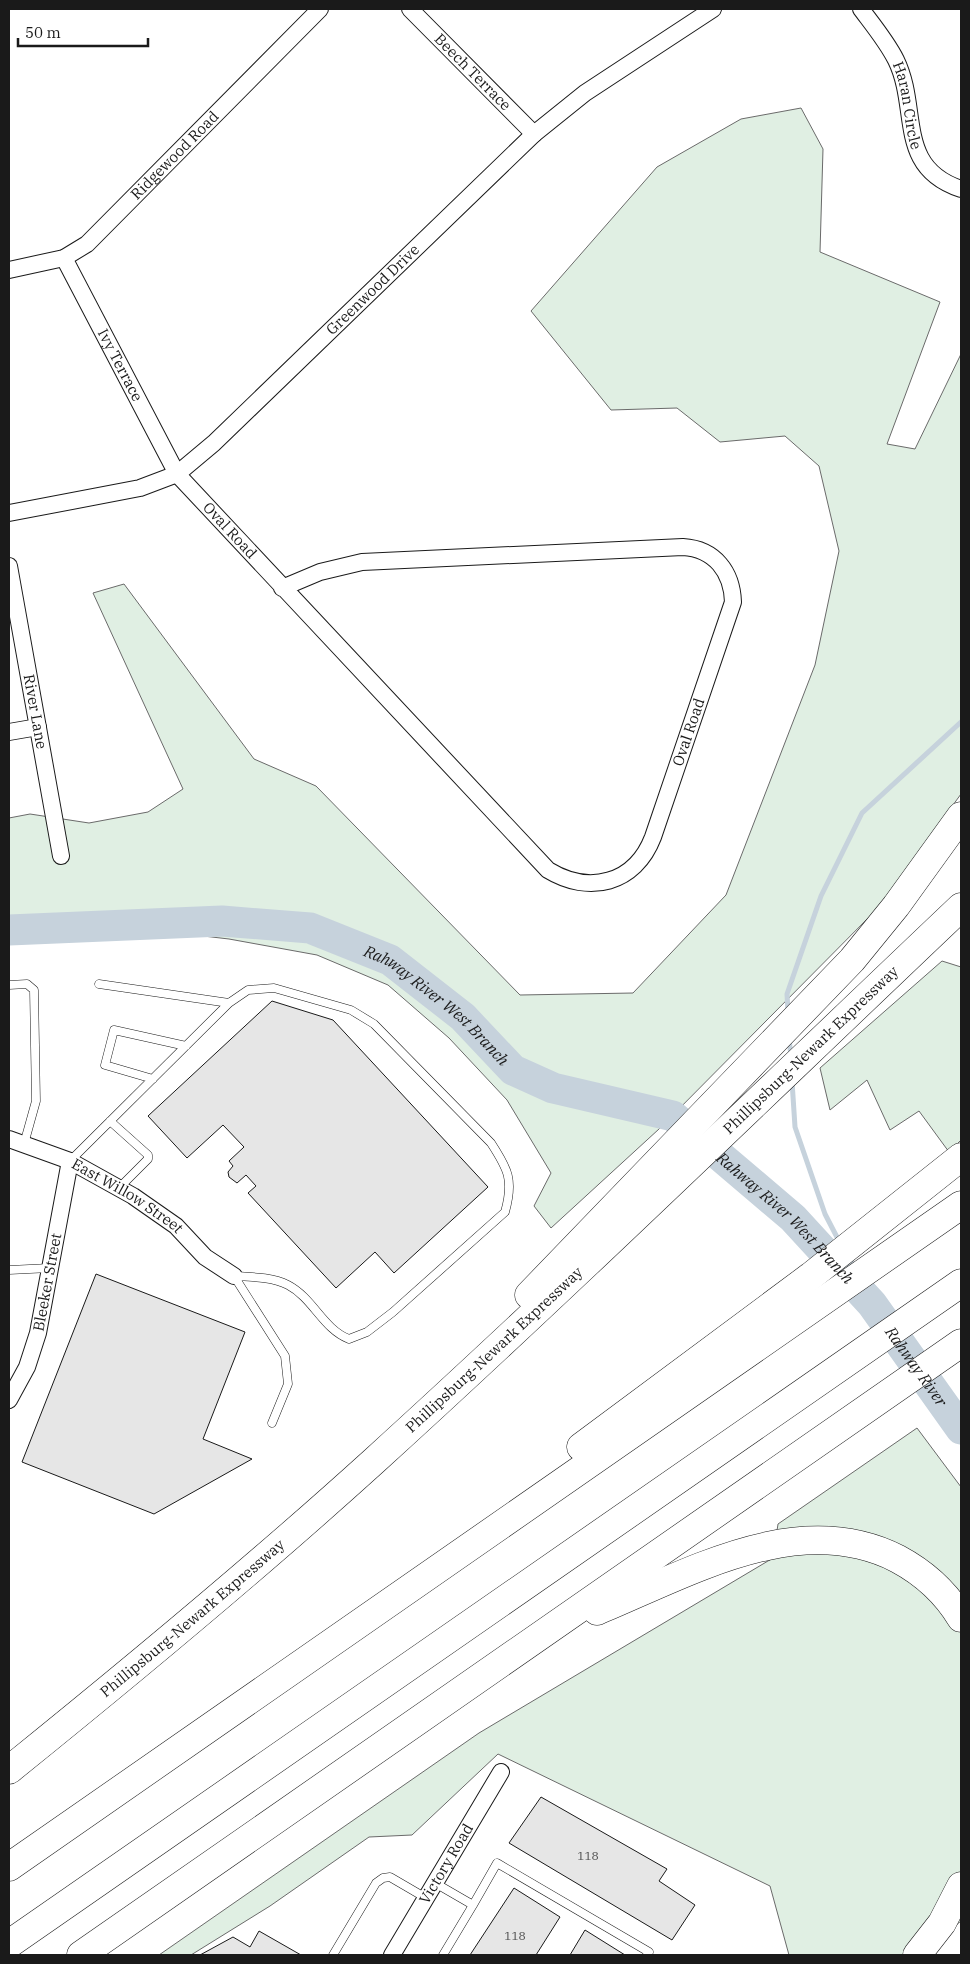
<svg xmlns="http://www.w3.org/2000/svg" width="970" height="1964" font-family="'IBM Plex Serif',serif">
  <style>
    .green { fill: #e0efe3; stroke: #6a6a6a }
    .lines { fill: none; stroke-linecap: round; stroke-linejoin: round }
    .stream { stroke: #c6d2dc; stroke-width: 5 }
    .river { stroke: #c6d2dc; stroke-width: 31 }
    .building { fill: #e6e6e6; stroke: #1a1a1a }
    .lane-casing { stroke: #1a1a1a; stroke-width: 9 }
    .street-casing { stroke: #1a1a1a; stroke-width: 18 }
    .highway-casing { stroke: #1a1a1a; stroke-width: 29 }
    .lane { stroke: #fff; stroke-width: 8 }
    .street { stroke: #fff; stroke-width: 16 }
    .highway { stroke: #fff; stroke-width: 28 }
    .labels { text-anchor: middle; stroke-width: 4; stroke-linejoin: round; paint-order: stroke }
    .number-label { font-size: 12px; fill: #4d4d4d }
    .street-label { font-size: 15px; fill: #1a1a1a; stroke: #fff }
    .water-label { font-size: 16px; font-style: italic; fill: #1a1a1a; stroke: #fff }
  </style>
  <rect width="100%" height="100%" fill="#fff"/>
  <path class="green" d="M801,108L823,149L820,252L940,302L887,444L915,449L961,354V794L878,908L659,1129L551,1228L534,1206L551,1173L507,1100L449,1038L388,985L317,955L229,939L143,929L9,940V818L30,814L89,823L148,812L183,789L93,593L124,584L254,759L316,786L520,995L633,993L726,895L815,665L839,551L819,466L785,436L720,442L677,408L611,410L531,311L657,167L741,119Z
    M942,961L961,967V1140L949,1152L919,1111L890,1130L867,1080L830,1110L820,1068Z
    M917,1428L961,1487V1921L921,1955H789L770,1886L498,1754L412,1835L369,1837L270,1906L191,1955H159L479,1733L773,1558L778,1524Z"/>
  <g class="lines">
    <path class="stream" d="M788,1012L787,994L821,896L862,813L961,722
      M789,1038L791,1057
      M792,1081L795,1127L825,1214L840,1243
      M861,1284L872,1304"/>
    <path class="river" id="s1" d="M9,930L222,921L310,928L390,960L463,1017L513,1070L553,1088L673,1116L793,1218L872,1304L961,1429"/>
  </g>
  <path class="building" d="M272,1001L333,1020L488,1187L394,1273L375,1252L336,1288L248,1193L256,1186L246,1175L237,1183L229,1177L228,1172L233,1166L229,1161L244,1147L223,1125L187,1158L148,1116Z
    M96,1274L245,1332L203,1439L252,1459L154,1514L22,1462Z
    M541,1797L667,1869L659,1881L695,1905L672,1940L509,1843Z
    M514,1888L560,1917L536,1955H470Z
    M585,1930L625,1955H570Z
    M259,1931L301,1955H200L233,1937L250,1947Z"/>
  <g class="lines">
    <defs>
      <path id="lane" d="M9,985L27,984L34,990L36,1101L24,1144
        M229,1003L248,990L274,988L351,1010L374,1024L491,1143C508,1169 514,1180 505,1212L393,1312L367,1332L349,1339C323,1329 313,1298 288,1285C272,1277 252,1277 234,1276
        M153,1079L105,1065L114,1030L186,1046
        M110,1121L148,1155V1159L119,1188
        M70,1161L229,1003L99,984
        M9,1270L50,1268
        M234,1276L285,1356L288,1384L272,1423
        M435,1883L473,1905L497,1863L649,1952L647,1955
        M333,1955L376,1883L383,1878L390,1877L426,1898
        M443,1955L473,1905"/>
      <g id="street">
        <path id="s2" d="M410,9L534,134"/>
        <path id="s3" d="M861,9C873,25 887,42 896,60C920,109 895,167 961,189"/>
        <path id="s4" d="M64,258L177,474L548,870C589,895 635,884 653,837L733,602C732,572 715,549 683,547L362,562L320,572L282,588"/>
        <path id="s5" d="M9,270L64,258L87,244L320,9"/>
        <path id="s6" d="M9,513L140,488L177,474L214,443L534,134L585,93L713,9"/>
        <path id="s7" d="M9,566L61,856"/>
        <path d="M9,732L38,727"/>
        <path id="s8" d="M9,1139L70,1161L133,1196L176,1226L205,1257L234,1276"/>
        <path id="s9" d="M9,1400L27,1367L38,1333L70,1161"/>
        <path id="s10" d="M392,1955L501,1772"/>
      </g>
      <g id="highway">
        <path d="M529,1295L852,960L896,906L961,816"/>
        <path d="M581,1447L811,1276L961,1157"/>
        <path d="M597,1611C689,1573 799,1508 898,1559C924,1573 946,1593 961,1618"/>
        <path id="s11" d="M9,1770C133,1670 256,1568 374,1461C573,1280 766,1092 961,907"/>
        <path d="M9,1867L961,1205"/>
        <path d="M9,1944L961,1283"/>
        <path d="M81,1955L961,1343"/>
        <path d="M917,1955L942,1923L961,1886"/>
      </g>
    </defs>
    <use href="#lane" class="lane-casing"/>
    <use href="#street" class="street-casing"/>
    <use href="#highway" class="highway-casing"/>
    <use href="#lane" class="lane"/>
    <use href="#street" class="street"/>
    <use href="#highway" class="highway"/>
  </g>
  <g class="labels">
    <g class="number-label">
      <text x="588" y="1860">118</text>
      <text x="515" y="1940">118</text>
    </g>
    <g class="street-label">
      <text dy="5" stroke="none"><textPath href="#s2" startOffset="89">Beech Terrace</textPath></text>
      <text dy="5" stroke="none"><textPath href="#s3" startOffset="109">Haran Circle</textPath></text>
      <text dy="5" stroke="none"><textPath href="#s5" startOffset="208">Ridgewood Road</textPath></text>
      <text dy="5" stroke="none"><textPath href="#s6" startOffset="442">Greenwood Drive</textPath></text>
      <text dy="5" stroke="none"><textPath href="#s4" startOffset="121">Ivy Terrace</textPath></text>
      <text dy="5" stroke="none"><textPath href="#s4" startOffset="321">Oval Road</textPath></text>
      <text dy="5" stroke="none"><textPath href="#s7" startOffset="148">River Lane</textPath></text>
      <text dy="5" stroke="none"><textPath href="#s4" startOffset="1025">Oval Road</textPath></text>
      <text dy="5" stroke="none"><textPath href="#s11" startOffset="1078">Phillipsburg-Newark Expressway</textPath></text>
      <text dy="5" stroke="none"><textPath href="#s8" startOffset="132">East Willow Street</textPath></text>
      <text dy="5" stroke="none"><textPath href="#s9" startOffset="125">Bleeker Street</textPath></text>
      <text dy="5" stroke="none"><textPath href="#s11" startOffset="642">Phillipsburg-Newark Expressway</textPath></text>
      <text dy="5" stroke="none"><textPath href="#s11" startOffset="238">Phillipsburg-Newark Expressway</textPath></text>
      <text dy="5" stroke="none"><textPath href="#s10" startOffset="106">Victory Road</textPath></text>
    </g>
    <g class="water-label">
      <text dy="6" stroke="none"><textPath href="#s1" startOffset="452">Rahway River West Branch</textPath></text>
      <text dy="6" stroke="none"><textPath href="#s1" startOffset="872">Rahway River West Branch</textPath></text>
      <text dy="6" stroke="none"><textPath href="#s1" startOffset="1071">Rahway River</textPath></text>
    </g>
  </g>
  <rect width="970" height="1964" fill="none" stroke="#1a1a1a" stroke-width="20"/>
  <path d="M18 38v8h130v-8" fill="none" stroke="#1a1a1a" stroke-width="2.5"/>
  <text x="25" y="38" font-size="15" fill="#1a1a1a" stroke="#ffffff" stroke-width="4" paint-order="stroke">50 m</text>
</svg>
